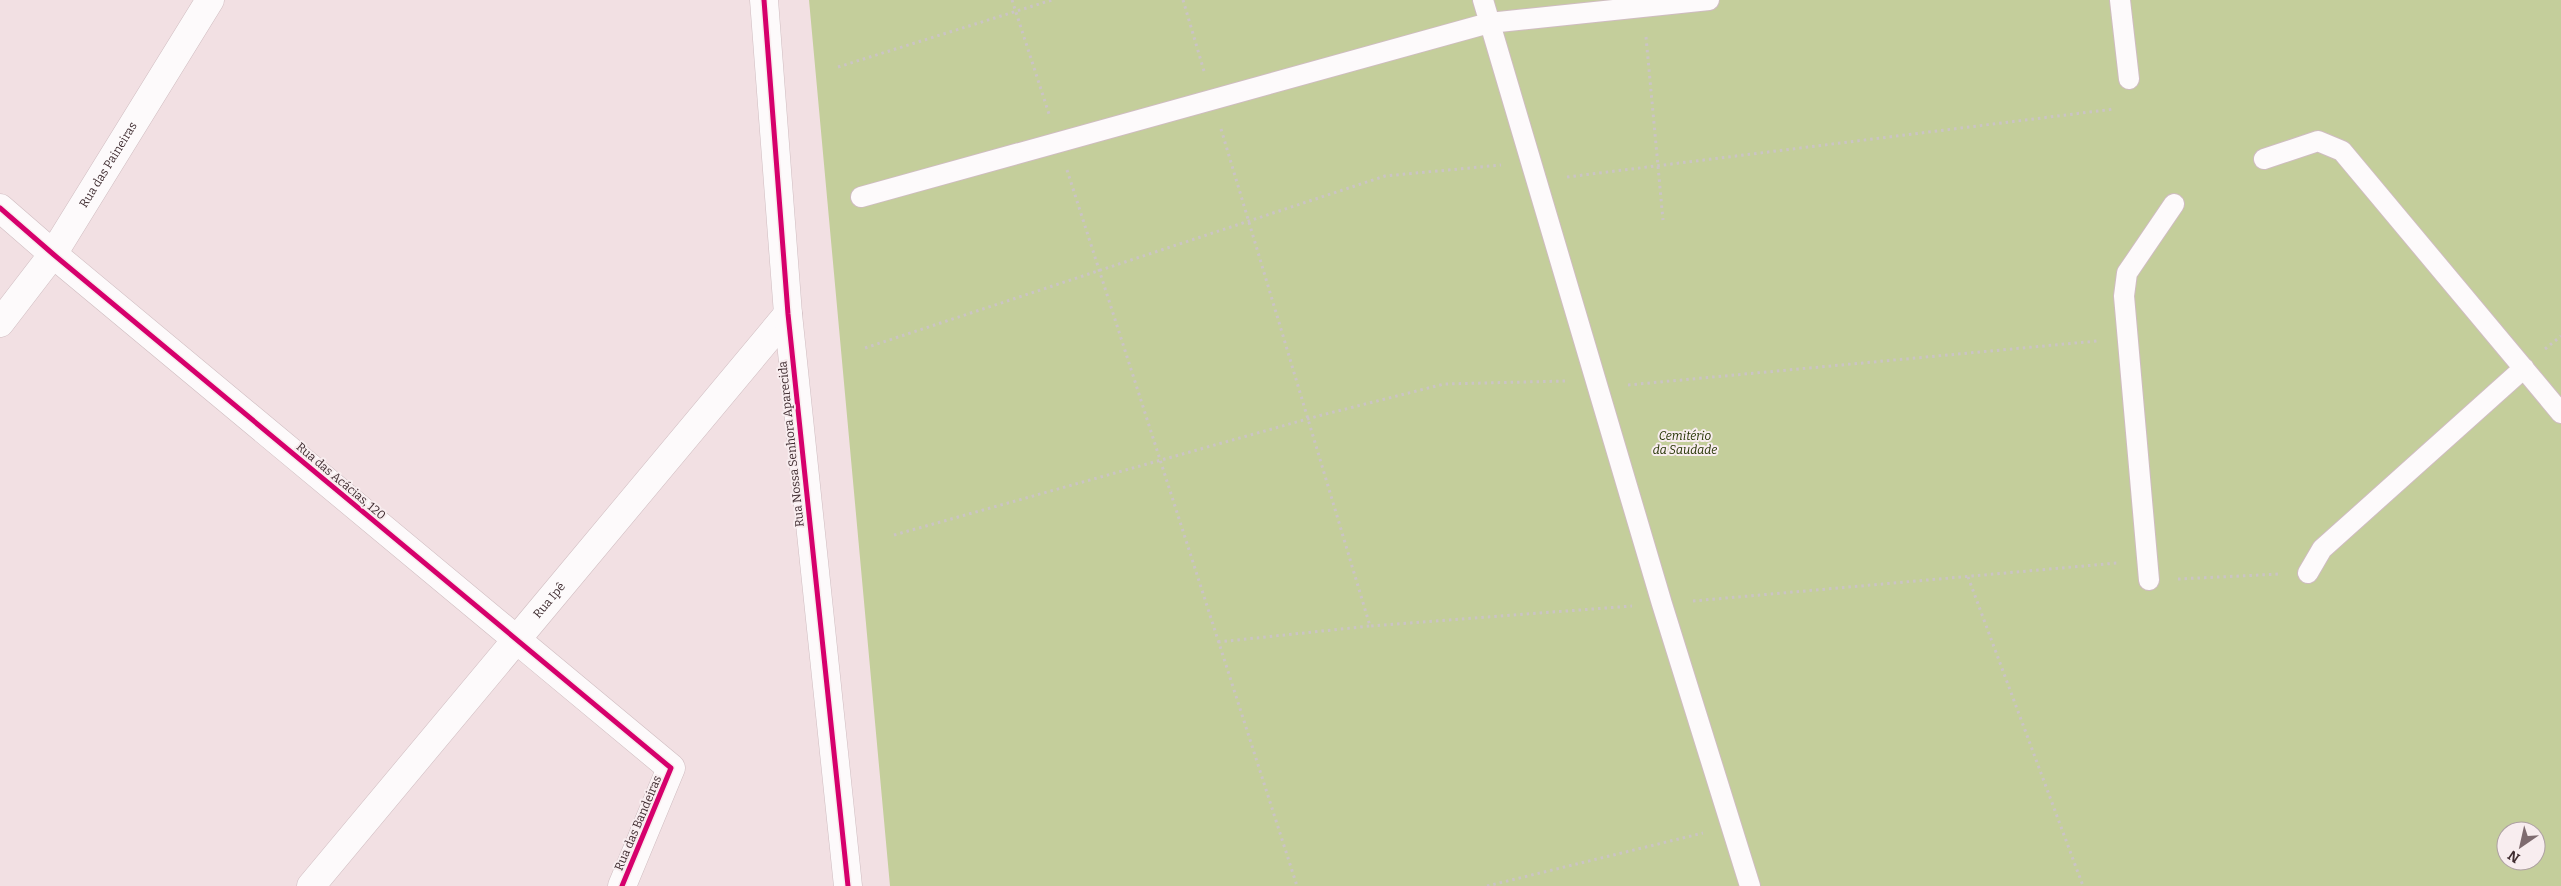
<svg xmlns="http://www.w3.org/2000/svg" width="2561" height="886" font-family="Bitter,serif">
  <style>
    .green { fill: #c4ce9b; fill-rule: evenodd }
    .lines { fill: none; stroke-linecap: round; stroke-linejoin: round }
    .service-casing { stroke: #cfbcc0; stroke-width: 22 }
    .minor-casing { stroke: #cfbcc0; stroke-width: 29 }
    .tertiary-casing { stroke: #cfbcc0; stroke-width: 29 }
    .path { stroke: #cbc4c5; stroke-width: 3; stroke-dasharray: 2.5 4; stroke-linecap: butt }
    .service { stroke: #fdfafb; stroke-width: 20 }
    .minor { stroke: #fdfafb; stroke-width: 28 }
    .tertiary { stroke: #fdfafb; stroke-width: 28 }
    .cycleway-casing { stroke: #f8edef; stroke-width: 8 }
    .cycleway { stroke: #d6006c; stroke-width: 5 }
    .labels { text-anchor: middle; stroke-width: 4; stroke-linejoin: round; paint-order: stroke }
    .street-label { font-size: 12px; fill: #3f2c30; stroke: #f8edef }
    .park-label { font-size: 12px; font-style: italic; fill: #233200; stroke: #f8edef }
  </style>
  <rect width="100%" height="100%" fill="#f2e0e3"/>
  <path class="green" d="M809,0H2561V886H890ZM2506,831H2536V861H2506Z"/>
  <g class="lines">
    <defs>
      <path id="service" d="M1483,0L1662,604L1750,886
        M2120,0L2129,79
        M2264,159L2318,141L2342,151L2561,413
        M861,197L1489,23L1709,0
        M2308,573L2322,549L2524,368
        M2149,580L2124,296L2127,273L2174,204"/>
      <g id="minor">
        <path d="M0,208L53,254L671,768L622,886"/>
        <path id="s1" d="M0,323L53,254L210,0"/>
        <path id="s2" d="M311,886L788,314"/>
      </g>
      <path id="tertiary" d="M764,0L788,314L848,886"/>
    </defs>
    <use href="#service" class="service-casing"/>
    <use href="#minor" class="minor-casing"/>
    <use href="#tertiary" class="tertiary-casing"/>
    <path class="path" d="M1012,0L1049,114
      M1183,0L1204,71
      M1646,37L1663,220
      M838,67L1052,0
      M1221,129L1370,626L1632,606
      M1067,170L1297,886
      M1567,177L2114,109
      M865,348L1385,176L1501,165
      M2545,349L2561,336
      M1628,385L2097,341
      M894,535L1318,416L1444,384L1565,381
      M1968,577L2083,886
      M2178,579L2280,574
      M1693,601L2117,563
      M1218,642L1370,626
      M1487,886L1703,833"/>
    <use href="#service" class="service"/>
    <use href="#minor" class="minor"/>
    <use href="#tertiary" class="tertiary"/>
    <defs>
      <path id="cycleway" d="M764,0L788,314L848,886
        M0,208L53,254L671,768L622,886"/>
    </defs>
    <use href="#cycleway" class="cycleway-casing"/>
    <use href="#cycleway" class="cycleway"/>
  </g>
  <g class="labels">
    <g class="street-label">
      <text dy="4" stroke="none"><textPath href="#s1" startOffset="192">Rua das Paineiras</textPath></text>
      <text transform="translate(791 444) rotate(-96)" y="4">Rua Nossa Senhora Aparecida</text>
      <text transform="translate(341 481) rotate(40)" y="4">Rua das Acácias, 120</text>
      <text dy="4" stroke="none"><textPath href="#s2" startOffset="372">Rua Ipê</textPath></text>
      <text transform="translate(638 823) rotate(-67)" y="4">Rua das Bandeiras</text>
    </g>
    <g class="park-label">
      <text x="1685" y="440">Cemitério<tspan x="1685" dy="14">da Saudade</tspan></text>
    </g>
  </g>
  <g transform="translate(2521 846) rotate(214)"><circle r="24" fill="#f8edef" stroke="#aea0a3"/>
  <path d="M0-4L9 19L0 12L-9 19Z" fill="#7e6b6f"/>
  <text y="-8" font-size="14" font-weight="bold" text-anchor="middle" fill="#3f2c30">N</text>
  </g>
</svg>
